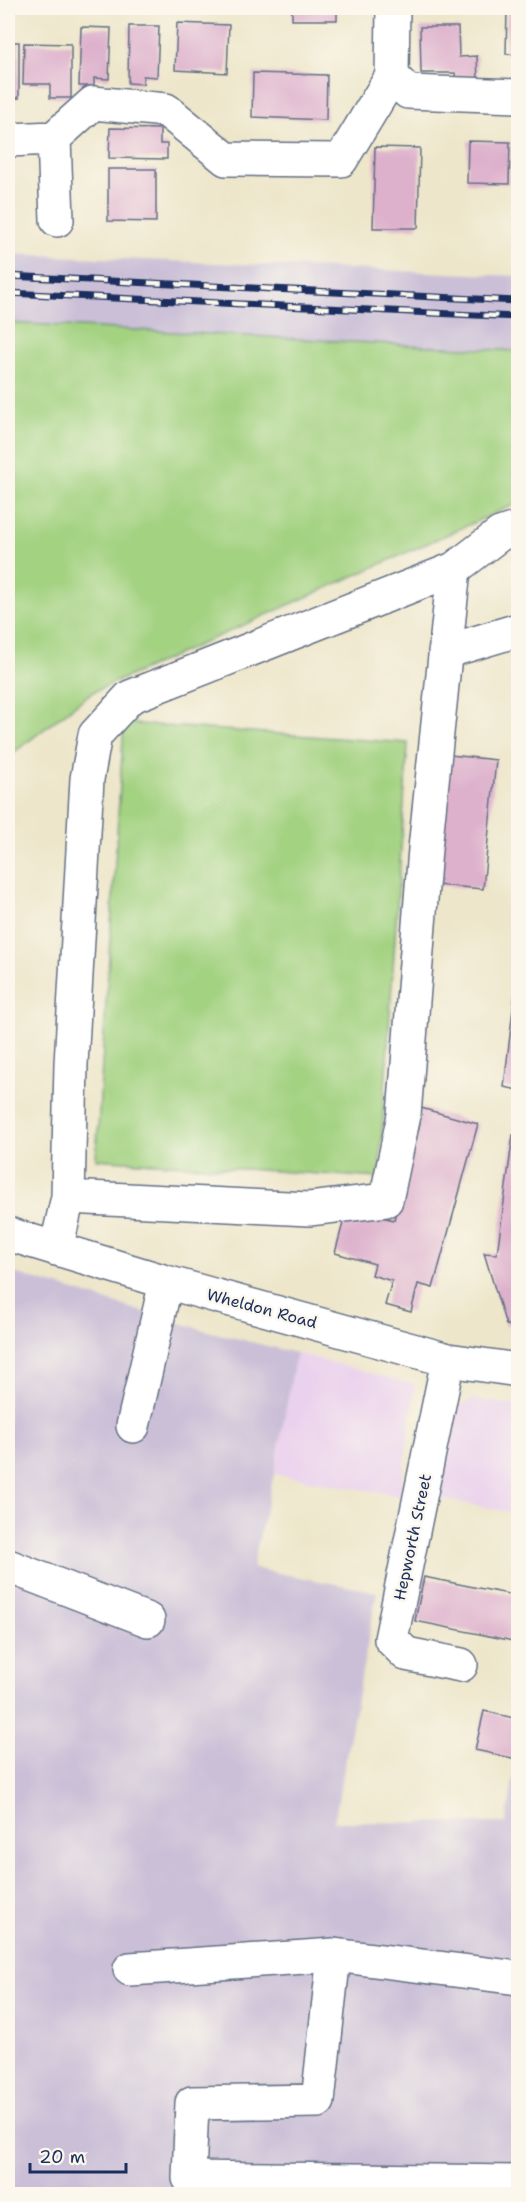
<svg xmlns="http://www.w3.org/2000/svg" width="526" height="2202" font-family="'Shantell Sans',sans-serif">
  <style>
    .built { fill: #ead1ed }
    .industrial { fill: #cabfd7 }
    .green { fill: #a3d281; stroke: #5f8070; stroke-width: 1.5 }
    .building { fill: #ddb0cc }
    .lines { fill: none; stroke-linecap: round; stroke-linejoin: round }
    .minor-casing { stroke: #646f84; stroke-width: 36 }
    .minor { stroke: #fff; stroke-width: 33 }
    .rail-casing { stroke: #1b2f5e; stroke-width: 7 }
    .rail { stroke: #fbf7ec; stroke-width: 4.5; stroke-dasharray: 14; stroke-linecap: butt }
    .labels { text-anchor: middle; stroke-width: 5; stroke-linejoin: round; paint-order: stroke }
    .street-label { font-size: 16px; fill: #1b2f5e; stroke: #fbf7ec }
  </style>
  <rect width="100%" height="100%" fill="#fbf7ec"/>
  <filter id="ink" filterUnits="userSpaceOnUse"><feTurbulence type="fractalNoise" baseFrequency=".0167" numOctaves="2"/><feDisplacementMap in="SourceGraphic" scale="12" xChannelSelector="R" yChannelSelector="G"/><feConvolveMatrix kernelMatrix="1 2 1 2 8 2 1 2 1" color-interpolation-filters="sRGB"/></filter>
  <filter id="wash" filterUnits="userSpaceOnUse"><feTurbulence type="fractalNoise" baseFrequency=".008" numOctaves="4" result="noise"/><feDisplacementMap in="SourceGraphic" scale="24" xChannelSelector="R" yChannelSelector="G"/><feGaussianBlur stdDeviation="1.35" result="paint"/><feColorMatrix in="noise" values="0 0 0 0 0 0 0 0 0 0 0 0 0 0 0 0 0 1.4 0 .05"/><feComposite in="paint" operator="in"/></filter>
  <g filter="url(#wash)">
    <rect width="100%" height="100%" fill="#ede6ca"/>
    <path class="built" d="M296,1353L415,1385L400,1496L274,1474Z
      M474,1399L518,1406V1514L441,1498L456,1412L464,1403Z"/>
    <path class="industrial" d="M8,254L518,276V351L8,324Z
      M8,1271L207,1331L296,1353L274,1474L252,1568L377,1592L334,1822L506,1823L518,1751V2194H8Z"/>
    <path class="green" d="M8,323L518,351V503L91,693L8,757Z
      M124,723L408,743L379,1178L96,1159Z"/>
    <g id="blocks">
      <path class="building" d="M292,8H337V20H292Z
        M516,8L518,55L506,54L507,9Z
        M177,23L229,25L227,73L175,70Z
        M129,26H159L157,77L143,76V84L128,83Z
        M81,27L111,28L109,79L94,78V86H79Z
        M420,27H458L459,57L477,56L478,81H456L455,73H421Z
        M8,42H19V98H8Z
        M24,43L71,44V98H50V84H23Z
        M253,73L327,75L326,120L252,117Z
        M110,128L160,129V144H167V159L109,158Z
        M468,141L510,142L509,184L467,183Z
        M375,147L420,148L418,228H373Z
        M108,169H156V222L108,221Z
        M450,755L496,760L483,889L437,885Z
        M517,974H518V1090L504,1087Z
        M421,1108L478,1124L433,1288L418,1284L411,1312L385,1305L392,1281L372,1275L375,1264L335,1253L347,1208L394,1220Z
        M518,1134V1326L506,1325L484,1253L497,1254L513,1135Z
        M424,1577L518,1596V1642L415,1621Z
        M484,1711L518,1719L517,1759L475,1750Z"/>
    </g>
  </g>
  <g filter="url(#ink)">
    <use href="#blocks" fill-opacity="0" stroke="#646f84" stroke-width="1.5"/>
    <g class="lines">
      <defs>
        <path id="minor" d="M392,76L408,92L518,96
          M54,138L57,220
          M8,140L54,138L93,103L166,110L226,159L341,160L392,76L393,8
          M454,569L500,534L518,528
          M445,652L518,630
          M8,1234L166,1282L448,1360L518,1370
          M56,1249L68,1197L71,1064L87,779L95,735L130,697L454,569L425,849L404,1115L386,1200L309,1209L68,1197
          M448,1360L391,1639L406,1654L461,1665
          M133,1426L166,1282
          M8,1566L148,1620
          M334,1955L318,2101L192,2103L189,2178L518,2182
          M130,1969L334,1955L518,1978"/>
      </defs>
      <use href="#minor" class="minor-casing"/>
      <use href="#minor" class="minor"/>
      <defs>
        <path id="rail" d="M8,276L518,301
          M8,293L518,317"/>
      </defs>
      <use href="#rail" class="rail-casing"/>
      <use href="#rail" class="rail"/>
    </g>
  </g>
  <g class="labels">
    <g class="street-label">
      <text transform="translate(262 1308) rotate(15)" y="6">Wheldon Road</text>
      <text transform="translate(412 1537) rotate(-78)" y="6">Hepworth Street</text>
    </g>
  </g>
  <rect width="526" height="2202" fill="none" stroke="#fbf7ec" stroke-width="30"/>
  <path d="M30 2163v9h96v-9" fill="none" stroke="#1b2f5e" stroke-width="3"/>
  <text x="39" y="2163" font-size="18" fill="#1b2f5e" stroke="#fbf7ec" stroke-width="4.5" paint-order="stroke">20 m</text>
</svg>
